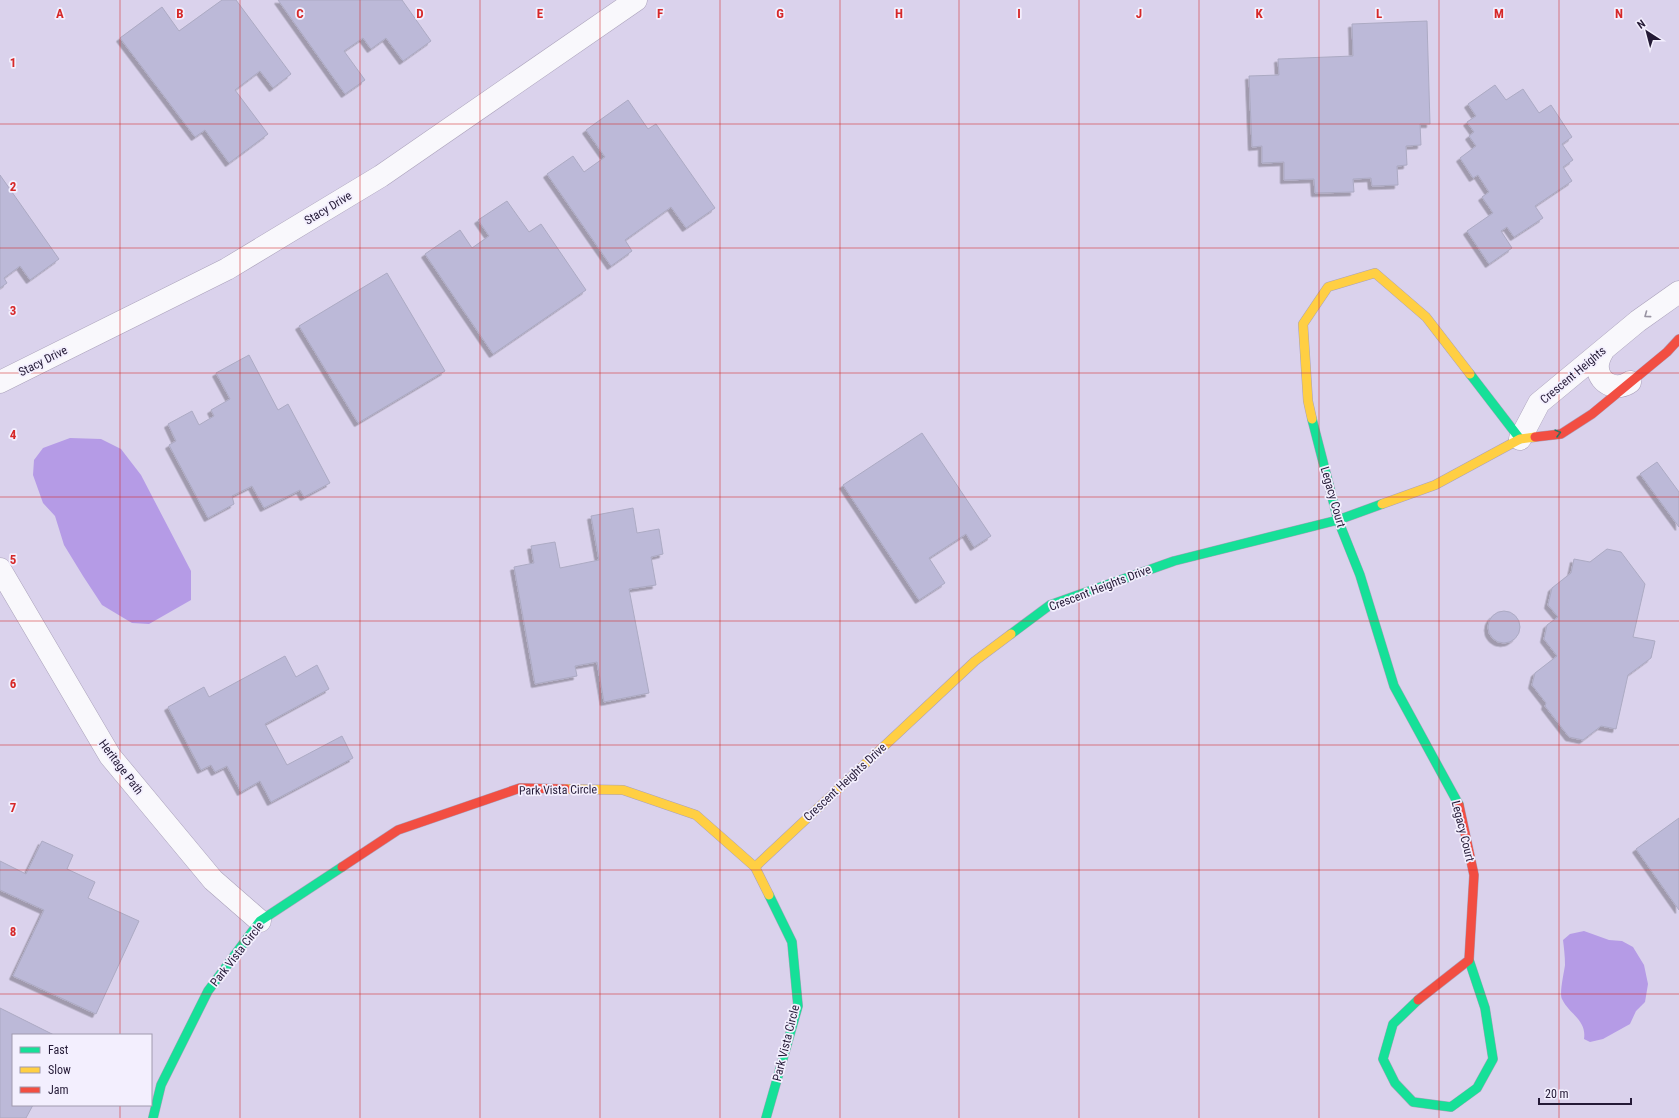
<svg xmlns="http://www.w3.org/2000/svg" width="1679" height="1118" font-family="'Roboto Condensed',sans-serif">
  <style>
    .water { fill: #b59be6 }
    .building { fill: #bcb9d8; stroke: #acaac3; filter: url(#shadow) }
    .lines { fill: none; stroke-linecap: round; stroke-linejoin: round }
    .street-casing { stroke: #aaa1ba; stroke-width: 23 }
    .fast-casing { stroke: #aaa1ba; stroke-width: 10 }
    .slow-casing { stroke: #aaa1ba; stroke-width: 10 }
    .jam-casing { stroke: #aaa1ba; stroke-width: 10 }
    .street { stroke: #f9f8fc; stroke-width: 22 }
    .fast { stroke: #16e098; stroke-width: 9 }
    .slow { stroke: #ffcf43; stroke-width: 9 }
    .jam { stroke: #f24e42; stroke-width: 9 }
    .oneway { stroke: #9994a3 }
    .oneway2 { stroke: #1d7d67 }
    .grid { fill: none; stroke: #d62828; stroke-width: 1; stroke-opacity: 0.55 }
    .labels { text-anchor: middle; stroke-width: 3.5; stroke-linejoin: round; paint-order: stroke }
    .street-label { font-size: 12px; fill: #241a36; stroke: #f3effe }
    .grid-label { font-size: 13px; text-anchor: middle; font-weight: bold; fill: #d62828; stroke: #f3effe; stroke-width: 3.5; stroke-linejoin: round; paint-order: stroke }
  </style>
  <defs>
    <filter id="shadow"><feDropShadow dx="-3.5" dy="3.5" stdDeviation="0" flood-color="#0004"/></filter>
  </defs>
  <rect width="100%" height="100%" fill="#dad2ec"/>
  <path class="water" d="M70,438L101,439L121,449L141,475L191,571V600L149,624L132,623L102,605L83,576L64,545L55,516L43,503L33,475L34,460L43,448Z
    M1584,931L1609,940L1622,941L1633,947L1644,965L1648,984L1645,1002L1636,1011L1630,1024L1603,1039L1590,1042L1584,1039C1587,1020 1569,1014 1562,999C1559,994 1564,973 1565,965C1565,957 1564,948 1563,940L1570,934Z"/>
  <path class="building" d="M222,0H236L291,74L273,88L260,71L235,90L268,134L229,163L205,130L195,137L120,38L162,7L179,31Z
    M278,0H402L431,41L403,61L386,38L371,49L363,38L344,51L365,80L345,94Z
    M1427,21L1430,124H1420L1421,145L1406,146L1407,165L1397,166L1398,185L1372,186L1371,178L1353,179L1354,192L1315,193L1314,179L1284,180V162L1262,163V146L1252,147L1249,76L1279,75L1278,59L1353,56L1352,24Z
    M1495,85L1506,100L1523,89L1539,113L1551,105L1572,137L1562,144L1573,160L1563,167L1572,181L1535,206L1543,218L1514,237L1507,227L1501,231L1512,248L1489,264L1467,231L1493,213L1482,197L1489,192L1478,175L1473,178L1460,158L1476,146L1469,136L1474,132L1467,122L1476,116L1468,104Z
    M628,100L648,129L656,124L715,208L686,228L671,207L625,240L632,251L611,266L547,174L573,156L584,172L605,157L586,130Z
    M0,175L59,259L30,280L20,266L4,278L7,283L0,288Z
    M507,201L529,232L541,224L586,290L493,354L425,254L460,230L472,248L489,236L478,220Z
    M387,273L445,371L358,423L299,326Z
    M249,355L278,410L288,404L330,483L304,497L300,490L264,508L252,486L232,496L234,504L208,518L169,445L176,441L168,424L192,411L199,425L214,416L211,410L230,399L216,373Z
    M922,433L991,536L974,547L966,534L929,558L945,583L919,600L843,485Z
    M1657,462L1679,492V527L1640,474Z
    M633,508L637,533L659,529L663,554L651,557L656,585L629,589L649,693L604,702L597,662L575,666L577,676L535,684L514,567L534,563L531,546L555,542L560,568L599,560L591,516Z
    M1607,549L1621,552L1645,584L1633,637L1655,641L1651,658L1628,675L1616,729L1601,726L1583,740L1569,737L1545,706L1546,703L1532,685L1535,673L1557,656L1544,639L1547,625L1558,617L1548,605L1552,588L1571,573L1574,559L1590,562Z
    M1488 627a16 16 0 1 1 32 0a16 16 0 1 1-32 0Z
    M285,656L296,677L317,665L329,689L265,724L287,765L342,736L353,758L271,802L260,781L241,792L227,766L215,772L211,765L201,770L168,707L204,687L209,697Z
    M1679,818V910L1636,849Z
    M42,841L73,855L67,869L95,882L88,898L139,921L96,1014L13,976L44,910L0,890V861L26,874Z
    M0,1008L54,1035H13V1105H33L26,1118H0Z"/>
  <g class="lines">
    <defs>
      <path id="street" d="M1603,351C1600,356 1597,362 1598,369C1600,385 1618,391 1630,382
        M0,382L227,269L381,176L636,0
        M1520,439L1539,403L1638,321L1679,292
        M0,569L110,756L213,880L260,921"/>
      <path id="fast" d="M1470,374L1520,439
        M1312,419L1338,520L1360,575L1394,686L1459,805
        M1011,634L1050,605L1174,561L1338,520L1382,504
        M1418,1000L1393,1024L1383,1059L1395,1083L1413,1102L1451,1107L1477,1088L1493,1059L1485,1008L1469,960
        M153,1118L161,1085L208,991L260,921L342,867
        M766,1118L798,1006L792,942L769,895"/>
      <path id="slow" d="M1312,419L1308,401L1303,324L1328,287L1375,273L1426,317L1470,374
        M1382,504L1435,485L1520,439L1535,437
        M566,789L623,790L696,815L755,867L769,895
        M755,867L975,661L1011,634"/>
      <path id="jam" d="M1535,437L1561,434L1592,414L1667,352L1679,339
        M342,867L398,830L520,788L566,789
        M1418,1000L1469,960L1474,875L1459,805"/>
    </defs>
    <use href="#street" class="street-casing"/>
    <use href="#fast" class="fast-casing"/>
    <use href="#slow" class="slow-casing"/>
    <use href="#jam" class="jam-casing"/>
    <use href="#street" class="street"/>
    <use href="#fast" class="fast"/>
    <use href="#slow" class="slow"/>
    <use href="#jam" class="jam"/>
  </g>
  <defs><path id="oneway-chevron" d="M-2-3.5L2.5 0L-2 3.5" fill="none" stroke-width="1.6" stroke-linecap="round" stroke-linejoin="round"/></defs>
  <use class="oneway" href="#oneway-chevron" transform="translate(1647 315) rotate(144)"/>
  <use class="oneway2" href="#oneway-chevron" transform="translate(1558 433) rotate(-15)"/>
  <path class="grid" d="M120,0V1035M240,0V1118M360,0V1118M480,0V1118M600,0V1118M720,0V1118M840,0V1118M959,0V1118M1079,0V1118M1199,0V1118M1319,0V1118M1439,0V1118M1559,0V1118M0,124H1679M0,248H1679M0,373H1679M0,497H1679M0,621H1679M0,745H1679M0,870H1679M0,994H1679M120,1105V1118"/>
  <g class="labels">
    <g class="street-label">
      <text transform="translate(328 208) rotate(-31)" y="4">Stacy Drive</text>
      <text transform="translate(43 361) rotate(-27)" y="4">Stacy Drive</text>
      <text transform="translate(1573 375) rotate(-40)" y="4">Crescent Heights</text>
      <text transform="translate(1333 497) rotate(74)" y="4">Legacy Court</text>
      <text transform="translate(1100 588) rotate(-21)" y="4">Crescent Heights Drive</text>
      <text transform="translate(121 767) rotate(53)" y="4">Heritage Path</text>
      <text transform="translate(845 782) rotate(-43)" y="4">Crescent Heights Drive</text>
      <text transform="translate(558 790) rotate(-1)" y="4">Park Vista Circle</text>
      <text transform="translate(1463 831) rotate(76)" y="4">Legacy Court</text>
      <text transform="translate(237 954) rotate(-52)" y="4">Park Vista Circle</text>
      <text transform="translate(786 1043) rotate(-76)" y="4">Park Vista Circle</text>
    </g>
  </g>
  <g class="grid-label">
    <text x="60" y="18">A</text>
    <text x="180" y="18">B</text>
    <text x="300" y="18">C</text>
    <text x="420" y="18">D</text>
    <text x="540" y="18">E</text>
    <text x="660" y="18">F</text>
    <text x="780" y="18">G</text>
    <text x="899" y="18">H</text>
    <text x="1019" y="18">I</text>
    <text x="1139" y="18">J</text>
    <text x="1259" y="18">K</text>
    <text x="1379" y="18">L</text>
    <text x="1499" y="18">M</text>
    <text x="1619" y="18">N</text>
    <text x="13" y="67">1</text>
    <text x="13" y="191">2</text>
    <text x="13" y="315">3</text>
    <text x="13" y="439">4</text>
    <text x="13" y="564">5</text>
    <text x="13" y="688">6</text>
    <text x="13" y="812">7</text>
    <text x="13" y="936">8</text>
  </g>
  <rect x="12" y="1034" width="140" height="72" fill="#f3effe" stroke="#a09aae"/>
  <rect x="20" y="1047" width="20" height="6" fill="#16e098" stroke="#a09aae"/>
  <text x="48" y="1054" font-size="12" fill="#241a36">Fast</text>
  <rect x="20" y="1067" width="20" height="6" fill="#ffcf43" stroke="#a09aae"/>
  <text x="48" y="1074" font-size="12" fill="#241a36">Slow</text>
  <rect x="20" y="1087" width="20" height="6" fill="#f24e42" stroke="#a09aae"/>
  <text x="48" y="1094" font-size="12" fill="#241a36">Jam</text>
  <g transform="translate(1647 32) rotate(324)" stroke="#f3effe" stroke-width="3" paint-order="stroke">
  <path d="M0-3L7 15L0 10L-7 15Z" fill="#241a36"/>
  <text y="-6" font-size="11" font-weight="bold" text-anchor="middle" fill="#241a36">N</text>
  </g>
  <path d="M1539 1098v6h92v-6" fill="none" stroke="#241a36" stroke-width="2"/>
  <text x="1545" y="1098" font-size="12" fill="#241a36" stroke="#f3effe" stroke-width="3" paint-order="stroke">20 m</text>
</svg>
